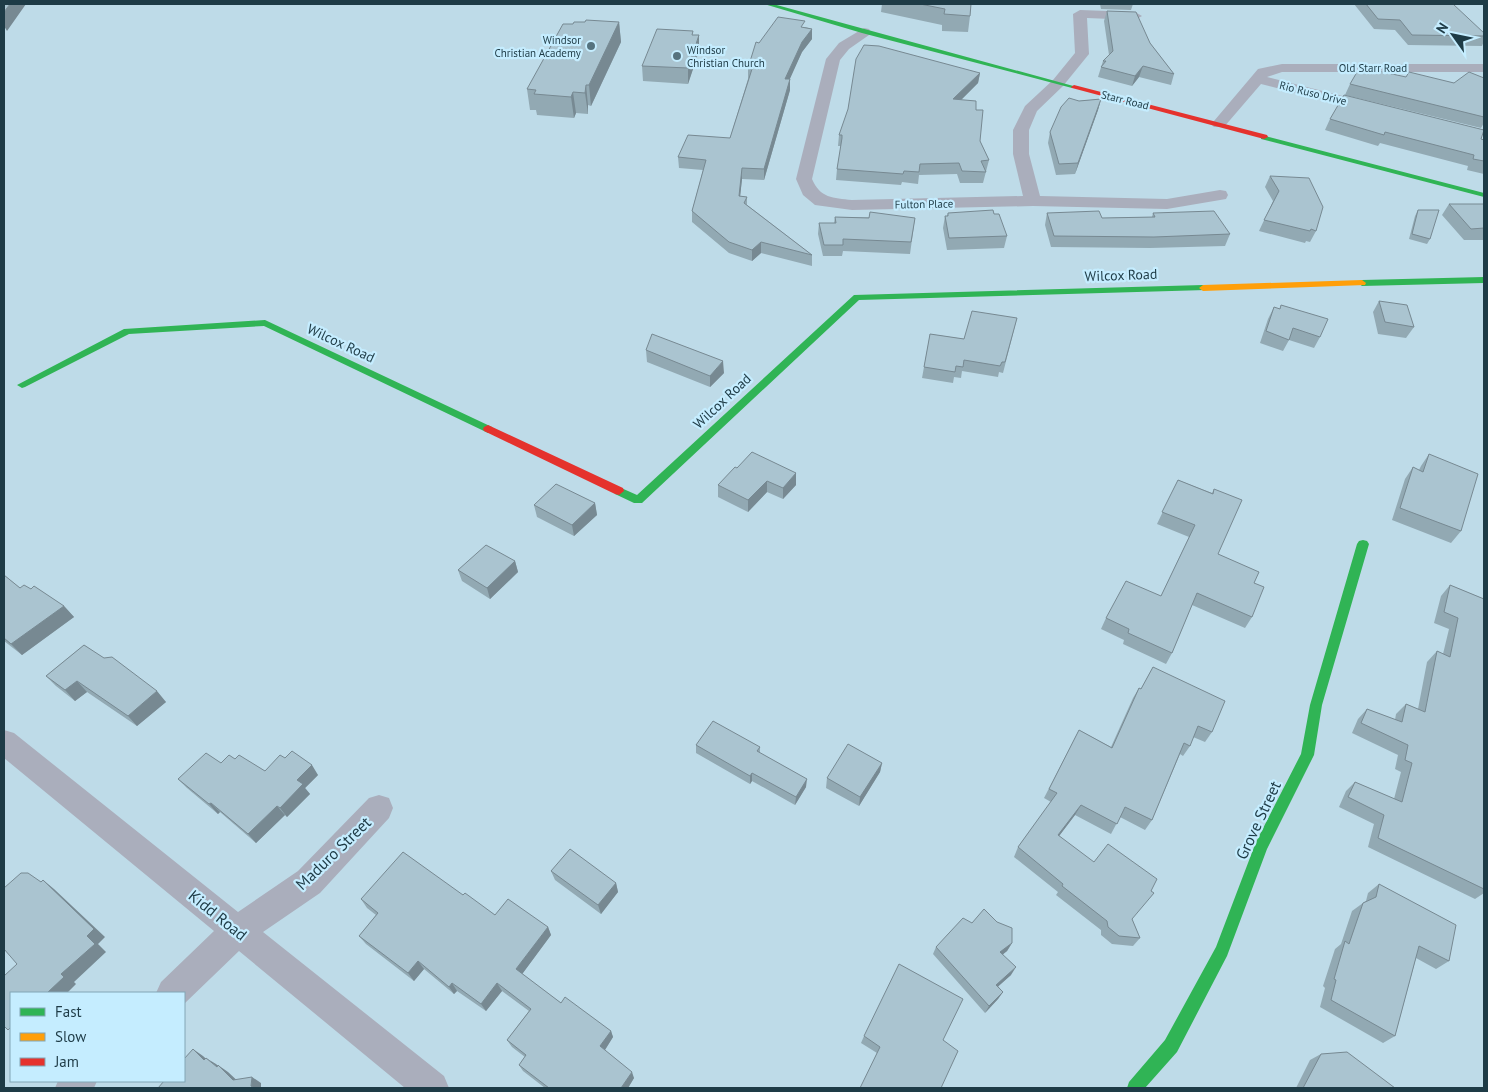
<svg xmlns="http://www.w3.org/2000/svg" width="1488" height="1092" font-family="'PT Sans',sans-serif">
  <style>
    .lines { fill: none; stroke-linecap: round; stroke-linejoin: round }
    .street { fill: #aaaebc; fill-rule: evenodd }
    .fast { fill: #30b455; fill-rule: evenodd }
    .slow { fill: #ff9f0a; fill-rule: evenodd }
    .jam { fill: #e5322d; fill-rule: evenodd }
    .wall { fill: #92a9b3 }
    .shaded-wall { fill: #778992 }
    .building { fill: #aac4d0; stroke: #778992 }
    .poi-dot { fill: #56737f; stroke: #c5edff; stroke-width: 2 }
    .labels { text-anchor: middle; stroke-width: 4.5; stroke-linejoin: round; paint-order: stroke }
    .far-poi-label { font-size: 11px; fill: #1e3b46; stroke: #c5edff; text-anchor: end }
    .far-street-label { font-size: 11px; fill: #1e3b46; stroke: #c5edff }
    .street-label { font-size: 14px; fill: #1e3b46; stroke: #c5edff }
    .near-street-label { font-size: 16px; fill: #1e3b46; stroke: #c5edff }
  </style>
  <rect width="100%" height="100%" fill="#bedbe8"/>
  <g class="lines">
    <path class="street" d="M1080,10L1135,12L1142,16L1135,20L1087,18L1089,54L1063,86L1037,111L1029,130V154L1040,196L1167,199L1220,190L1226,191L1228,195L1226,199L1167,209L1033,206L852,210L815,205L803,195L796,179L826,59L839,43L864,28L869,29L871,32L869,35L849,49L840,60L812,179C820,198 833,198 852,200L1023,196L1013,154V130L1025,106L1053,80L1075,53L1073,14Z
      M1282,64H1484V72H1282L1267,77L1378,105L1381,108L1378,111L1373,113L1261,84L1224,127H1214L1211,124L1214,121L1258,69Z
      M4,730L14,733L238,912L298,871L369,798L379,795L389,798L393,808L389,818L320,893L263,932L444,1076L449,1088H405L239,951L184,1004V993H156L161,982L214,931L4,758Z
      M58,1081H97L94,1088H55Z"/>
    <path class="fast" d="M764,4H773L1077,87L1072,88L862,33Z
      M1261,135L1484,193V197L1261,139Z
      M1484,277V283L1362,286L1358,283L1362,280Z
      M1203,285L1207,288L1206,290L859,300L642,503H634L615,494L614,491L619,487L637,495L854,295Z
      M265,320L492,427L493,429L488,433L484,431L264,326L129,334L25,387L22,388L17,385L124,329Z
      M1363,540L1367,541L1369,544L1322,705L1314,755L1267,849L1227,956L1177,1052L1145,1088H1127L1129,1082L1165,1040L1216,947L1256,842L1301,754L1310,705L1357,544L1359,541Z"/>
    <path class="slow" d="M1362,280L1366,283L1365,285L1203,291L1199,288L1203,285Z"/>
    <path class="jam" d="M1074,85L1267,135L1268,137L1264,139L1072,88L1071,87Z
      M488,425L623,488L624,491L619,495L615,494L484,431L483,429L484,427Z"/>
  </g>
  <path class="wall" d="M882,4H971L970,16L968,32L942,31V25L881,12Z
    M1100,4H1133L1131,10L1101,9Z
    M1354,4H1366L1484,33V41L1482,46L1408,45L1395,30L1374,29Z
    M1107,11L1150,43L1174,74L1171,85L1139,77L1132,86L1098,77L1103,61L1109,55L1104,21Z
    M585,22H619L621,42L591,106L588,105V114L576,113L574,118L537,115L536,110H530L527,89L573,24Z
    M805,27L812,29V39L802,52L789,79H790V90L764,180L742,179L740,196L747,197V205L812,255V266L761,253L752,261L729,253L692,222V211L703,170L679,168L678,157L730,138L748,79V68L759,43Z
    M694,35H699V51L688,84L643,81L642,66Z
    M980,73L978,83L961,100L976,110L980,141L989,160L983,183H960L957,174L919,175L918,184L902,182L901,185L836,180L837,169L841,146H838L839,135Z
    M1406,77L1454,83L1484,78V123L1481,128L1345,95L1350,84Z
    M1101,99L1098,110L1075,174L1056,175L1048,143L1050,132L1079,101Z
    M1330,119L1484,140V174L1467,170L1468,166L1380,143L1378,146L1325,130Z
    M1270,176L1316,231L1310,242L1306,241L1305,243L1259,231L1273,201L1265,187Z
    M1449,204H1484V240H1464L1442,215Z
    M1418,210L1430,239L1427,244L1409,239L1415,216Z
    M948,213L1007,236L1004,248L947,250L943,228L945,216H947Z
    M1047,213L1102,218L1152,217L1153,213L1230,234L1225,246L1150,248L1051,247L1045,225Z
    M835,217L915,218L910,254L843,251L842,256H823L818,234L819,223H834Z
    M1379,301L1414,327L1406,338L1378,334L1373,312Z
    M1274,307L1320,337L1314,348L1289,340L1283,351L1260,343L1268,319Z
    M1017,318L1003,373L999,372L998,377L962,371L961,378L954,377L953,383L922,378L930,334L964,339Z
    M646,350L724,373L710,387L647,362Z
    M1429,454L1461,531L1451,543L1392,520L1405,479L1413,467L1419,470L1421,466Z
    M737,468L796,473V485L783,499L767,492L748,512L718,497V485Z
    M1178,480L1212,493L1214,489L1218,554L1254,583L1252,617L1245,628L1192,605L1172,653L1166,664L1123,644L1124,640L1101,629L1106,618L1161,596L1189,537L1157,524Z
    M595,503L597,515L574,536L537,517L534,505Z
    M515,561L518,572L490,599L462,581L458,570Z
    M4,575L20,588L31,589L64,606L74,617L22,655L4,641Z
    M1450,585L1484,599V893L1475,899L1368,847L1374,824L1339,807L1346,791L1355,782L1394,799L1401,772L1395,769L1398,755L1352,733L1358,719L1367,709L1395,720L1396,714L1406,704L1418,709L1427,662L1437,651L1443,654L1449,629L1434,623L1441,596Z
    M84,645L166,702L137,726L87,692L75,701L56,686L46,676Z
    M1153,667L1212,732L1205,742L1193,737L1190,746L1183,756L1180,754L1152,820L1145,830L1120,817L1111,834L1075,815L1059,836L1132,919L1140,938L1133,946L1112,944L1101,935V930L1056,895L1058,892L1014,857L1018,847L1051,802L1044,798L1079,730L1111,747L1133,698L1139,688L1141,689Z
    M696,745L760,747V753L806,787L795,805L752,781L750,784L696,753Z
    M285,758L318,775L305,788L310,794L287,817L285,815L256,843L220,812L218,814L187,788L178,779L221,763L235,759L265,771Z
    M882,763L880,772L859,806L826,788L827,778Z
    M551,871L616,883L618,892L601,914L555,880Z
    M1379,884L1449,961L1436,969L1416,958L1395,1036L1383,1043L1320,1007L1325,988L1323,986L1335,949L1341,944L1352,911L1363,903L1366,901L1368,893Z
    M463,895L495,915L548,927L551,935L522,974L561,1003L611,1031L613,1037L605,1050L634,1078L628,1088H545L523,1071L519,1065L525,1057L512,1047L507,1040L529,1011L502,991L486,1011L457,991L454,994L424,969L414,981L366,944L359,936L376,915L367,908L361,899Z
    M1012,943L1007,951L1003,954L1011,975L998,986L1003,992L998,999L985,1013L933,954L936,947Z
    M864,1036L943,1040L865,1080L877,1053L861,1043Z
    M1321,1054L1395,1088H1296L1310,1060Z"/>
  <path class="shaded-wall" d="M10,4H26L7,31L4,26V12Z
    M619,22L621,42L591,106L589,85Z
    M812,29V39L802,52L785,90V79L802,42Z
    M699,35V51L688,84V68Z
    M1143,66L1139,77L1132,86L1135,76Z
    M980,73L978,83L951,110L953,99Z
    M790,79V90L764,180V169Z
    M586,85L588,105V114L585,93Z
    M573,92L576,113L574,118L571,97Z
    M1101,99L1098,110L1075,174L1078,163Z
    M742,168V179L739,207V196Z
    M761,242V253L752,261V250Z
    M723,361L724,373L710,387V376Z
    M796,473V485L783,499V488Z
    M767,481V492L748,512V500Z
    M595,503L597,515L574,536L572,525Z
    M515,561L518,572L490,599L487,588Z
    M64,606L74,617L22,655L11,644Z
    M77,681L87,692L75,701L65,690Z
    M157,691L166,702L137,726L128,716Z
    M882,763L880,772L859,806L860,797Z
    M312,765L318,775L305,788L310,794L287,817L280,808L297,780Z
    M752,773V781L750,784V776Z
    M807,779L806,787L795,805L796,797Z
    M211,803L220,812L218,814L209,804Z
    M1081,805L1075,815L1053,844L1058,835Z
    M277,806L285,815L256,843L248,834Z
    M43,880L54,889L105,937L98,944L106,952L74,982L76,984L67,993H47L61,974L87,936Z
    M616,883L618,892L601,914L598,905Z
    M548,927L551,935L520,977L516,969Z
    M1012,943L1007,951L996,960L1000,952Z
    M418,961L424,969L414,981L408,973Z
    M1016,967L1011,975L992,992L996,985Z
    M452,983L457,991L454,994L449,987Z
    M497,983L502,991L486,1011L481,1004Z
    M1003,992L998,999L985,1013L989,1006Z
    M611,1031L613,1037L603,1053L600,1046Z
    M193,1049L203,1056L214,1066L204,1060Z
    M206,1058L216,1064L226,1073L218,1065L228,1072L243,1086L233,1080Z
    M632,1072L634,1078L628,1088H621Z
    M252,1077L261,1083V1088H254L251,1086Z"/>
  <path class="building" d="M4,4H10L4,12Z
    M920,4H971L970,16L944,14L945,9Z
    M1366,4H1453L1484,33V36L1412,35L1400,20L1378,19Z
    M1107,11L1136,12L1150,43L1174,74L1143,66L1135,76L1101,67L1106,61H1103L1113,51Z
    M778,17L805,21L801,27L812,29L802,42L785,79H790L764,169L742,168L739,196L747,197L744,203L812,255L761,242L752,250L729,242L692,211L706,160L678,157L688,135L730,138L752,69L748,68L756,42L759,43Z
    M586,20L619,22L589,85H586L585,93L573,92L571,97L534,94L536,90L527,89L563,24H573L574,22H585Z
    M657,29L693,31L692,35H699L688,68L642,66Z
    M864,45L879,46L980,73L953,99L976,101V110H983L980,141L989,160L981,161L986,172L962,171L959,163L920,164L919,172L904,171L903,174L837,169L842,138V135H839L848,109L856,59Z
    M1360,67L1406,77L1409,72L1454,83L1469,72L1484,78V117L1350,84Z
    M1344,95L1484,130L1481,139L1484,140V161L1473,159L1474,155L1385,132L1384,135L1330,119Z
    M1069,98L1079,101L1101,99L1078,163L1059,164L1050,132L1061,107Z
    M1270,176L1309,178L1323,207L1316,231L1311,229L1310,231L1264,220L1279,191Z
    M1449,204H1484V228L1471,229Z
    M993,210L994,214H999L1007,236L949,238L945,216H948V213Z
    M1418,210H1439L1430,239L1412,234Z
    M1099,211L1102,218L1155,217L1153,213L1214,211L1230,234L1154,237L1054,236L1047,213Z
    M870,212L915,218L911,242L843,239V245H824L819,223H836L835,217L869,218Z
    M1379,301L1407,305L1414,327L1385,322Z
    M1281,305L1328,319L1320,337L1293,328L1289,340L1266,331L1274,307L1280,309Z
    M972,311L1017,318L1005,362H1002L1000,366L964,360L963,367L956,366L955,372L924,367L930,334L964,339Z
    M652,334L723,361L710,376L646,350Z
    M752,452L796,473L783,488L767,481L748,500L718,485L735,467L737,468Z
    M1429,454L1478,474L1461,531L1400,508L1413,467L1423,472Z
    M1178,480L1213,494L1214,489L1242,500L1218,554L1259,572L1254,583L1264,587L1252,617L1197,593L1172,653L1128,633L1129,629L1106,618L1126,581L1161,596L1195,525L1162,512Z
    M556,484L595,503L572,525L534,505Z
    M486,545L515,561L487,588L458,570Z
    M4,575L20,588L24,585L31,589L34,586L64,606L11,644L4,638Z
    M1450,585L1484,599V889L1378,838L1384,815L1348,797L1355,782L1402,802L1412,763L1405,760L1408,745L1361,723L1367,709L1402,722L1406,704L1425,712L1437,651L1450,657L1458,618L1444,612Z
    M84,645L104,658L112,657L157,691L128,716L77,681L65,690L46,676Z
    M1153,667L1225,701L1212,732L1198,726L1190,746L1184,743L1152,820L1125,807L1117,824L1081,805L1058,835L1094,862L1108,844L1157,879L1151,891L1154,893L1132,919L1140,938L1119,936L1108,927L1107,921L1062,886L1063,884L1018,847L1057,793L1049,789L1079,730L1112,748L1139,688L1141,689Z
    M713,721L760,747L757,751L807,779L796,797L752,773L750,776L696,745Z
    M848,744L882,763L860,797L827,778Z
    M292,751L312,765L297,780L303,784L280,808L277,806L248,834L211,803L209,804L178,779L206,753L221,763L229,755L235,759L239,755L265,771L280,755L285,758Z
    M570,849L616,883L598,905L551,871Z
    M403,852L463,895L465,893L495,915L508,899L548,927L516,969L561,1003L565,997L611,1031L600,1046L632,1072L621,1088H549L519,1065L526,1055L507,1040L531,1009L497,983L481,1004L452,983L449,987L418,961L408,973L359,936L378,913L361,899Z
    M21,873H28L41,882L43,880L94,929L87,936L95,944L61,974L64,977L47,993H11V1027L8,1030L4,1026V976L17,964L4,949V888Z
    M1379,884L1456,925L1449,961L1419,946L1395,1036L1331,1000L1336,980L1334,979L1345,941L1349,944L1363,903L1376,897Z
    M984,909L997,922L1012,928V943L1000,952L1016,967L996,985L1003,992L989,1006L936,947L963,918L972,923Z
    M899,964L963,999L943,1040L958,1051L941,1088H860L880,1047L864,1036Z
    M193,1049L204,1060L206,1058L217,1067L218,1065L233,1080L252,1077L251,1086L254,1088H158L164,1081H184V1059Z
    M1347,1052L1395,1088H1303L1321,1054Z"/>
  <g class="poi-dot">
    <circle cx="591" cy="46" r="5"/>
    <circle cx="677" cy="56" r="5"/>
  </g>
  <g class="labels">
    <g class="far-poi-label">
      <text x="581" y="44">Windsor<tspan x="581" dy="13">Christian Academy</tspan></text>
      <text x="687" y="54" text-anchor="start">Windsor<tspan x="687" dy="13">Christian Church</tspan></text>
    </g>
    <g class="far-street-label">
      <text x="1373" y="72">Old Starr Road</text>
      <text transform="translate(1313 93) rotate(14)" y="4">Rio Ruso Drive</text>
      <text transform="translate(1125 100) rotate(14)" y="4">Starr Road</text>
      <text transform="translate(924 204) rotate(-1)" y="4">Fulton Place</text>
    </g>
    <g class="street-label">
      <text transform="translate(1121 275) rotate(-2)" y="5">Wilcox Road</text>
      <text transform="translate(341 343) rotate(25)" y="5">Wilcox Road</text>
      <text transform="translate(722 401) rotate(-43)" y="5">Wilcox Road</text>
    </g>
    <g class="near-street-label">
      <text transform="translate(1258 820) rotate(-65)" y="6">Grove Street</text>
      <text transform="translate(333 853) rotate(-44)" y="6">Maduro Street</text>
      <text transform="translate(218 915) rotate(39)" y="6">Kidd Road</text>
    </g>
  </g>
  <rect width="1488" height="1092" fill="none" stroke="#1e3b46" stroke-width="10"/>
  <rect x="10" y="992" width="175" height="90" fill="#c5edff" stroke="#82a6b5"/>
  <rect x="20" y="1008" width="25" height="8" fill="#30b455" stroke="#82a6b5"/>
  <text x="55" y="1017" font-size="15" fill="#1e3b46">Fast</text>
  <rect x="20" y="1033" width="25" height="8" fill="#ff9f0a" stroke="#82a6b5"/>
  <text x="55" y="1042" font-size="15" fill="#1e3b46">Slow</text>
  <rect x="20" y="1058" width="25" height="8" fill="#e5322d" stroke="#82a6b5"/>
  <text x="55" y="1067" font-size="15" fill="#1e3b46">Jam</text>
  <g transform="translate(1453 35) rotate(303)" stroke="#c5edff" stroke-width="4" paint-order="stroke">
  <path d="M0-4L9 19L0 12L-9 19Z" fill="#1e3b46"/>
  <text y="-8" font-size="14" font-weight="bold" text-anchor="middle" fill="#1e3b46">N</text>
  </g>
</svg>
